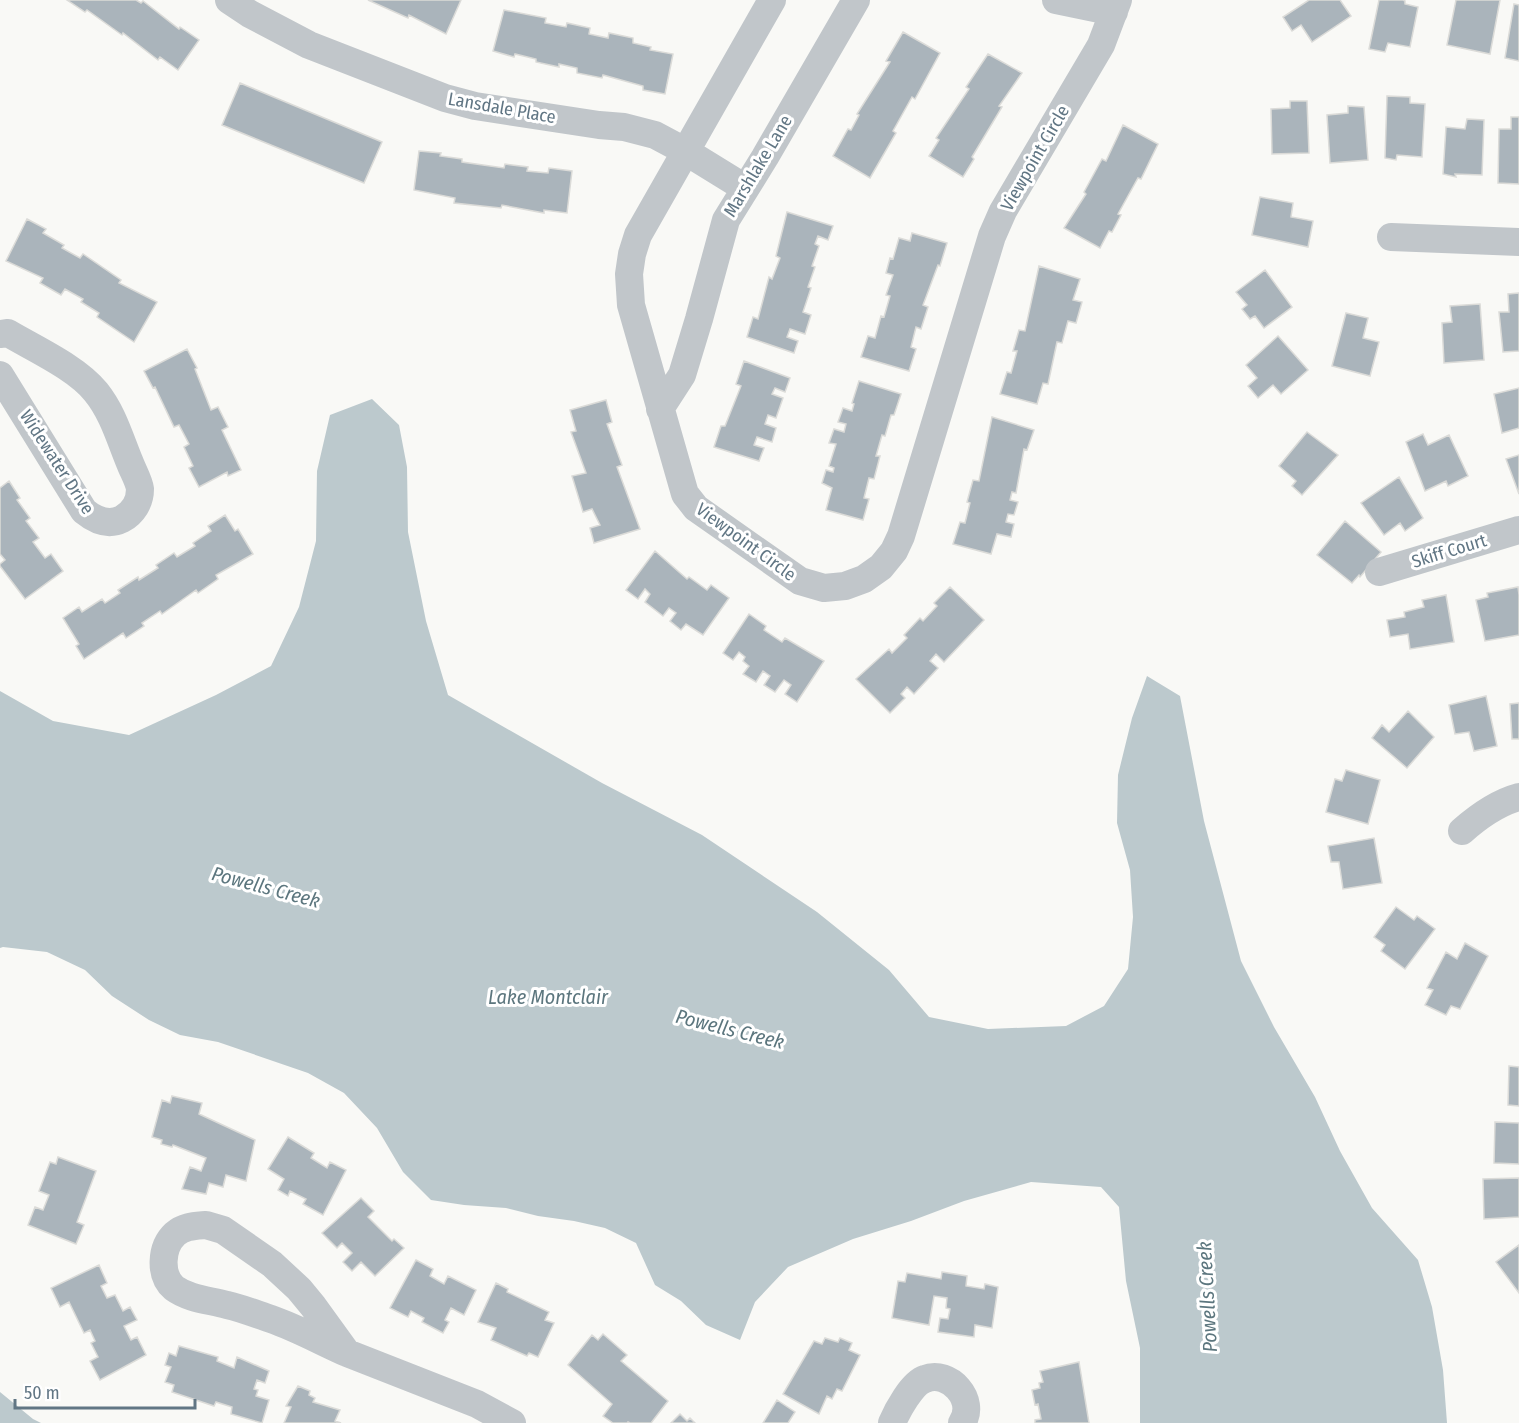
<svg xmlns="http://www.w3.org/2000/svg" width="1519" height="1423" font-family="'Fira Sans Condensed',sans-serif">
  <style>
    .water { fill: #bcc9cd }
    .building { fill: #aab4bb; stroke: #dbdbd8; stroke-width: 1.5 }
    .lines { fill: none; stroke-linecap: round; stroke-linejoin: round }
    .minor { stroke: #c1c6ca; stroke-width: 28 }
    .labels { text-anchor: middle; stroke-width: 6; stroke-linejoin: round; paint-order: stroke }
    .street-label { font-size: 18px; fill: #617684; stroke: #fff }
    .water-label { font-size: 20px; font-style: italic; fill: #5c767e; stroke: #fff }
  </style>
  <rect width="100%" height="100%" fill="#f9f9f6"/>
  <path class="water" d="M372,399L399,425L407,467L408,532L426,621L448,695L602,783L702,835L817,912L889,970L929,1017L988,1029L1066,1026L1104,1006L1128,969L1133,917L1130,870L1117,823L1118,775L1132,718L1147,676L1180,696L1204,821L1241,961L1274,1027L1315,1097L1340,1151L1372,1208L1418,1260L1432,1307L1443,1370L1447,1423H1140V1348L1126,1281L1119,1207L1101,1187L1031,1182L964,1201L911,1221L853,1239L788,1267L755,1302L740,1340L706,1325L681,1301L655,1285L636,1243L605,1228L574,1221L538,1216L506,1208L464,1205L431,1200L403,1172L377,1128L344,1093L308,1073L218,1042L180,1035L149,1020L112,996L85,970L47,952L3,947L0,948V691L53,721L129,735L216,695L271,666L299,607L316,541L317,471L330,415Z
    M0,1392L33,1419L41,1423H0Z"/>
  <path class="building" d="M67,0H136L141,3L143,1L179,29L180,27L199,40L178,70L160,57L158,60L123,33L122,35L87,10L85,12Z
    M368,0H461L446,34L409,15L408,18Z
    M1309,0H1340L1351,16L1312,42L1301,25L1292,31L1283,17Z
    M1379,0H1403L1405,1V4L1418,7L1410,47L1388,43L1385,52L1369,49Z
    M1456,0H1500L1490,54L1447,45Z
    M1514,4L1519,5V61L1505,58Z
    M504,10L546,18L545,23L566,27L567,23L590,28L589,34L608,38L609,33L633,38V43L651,47L650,50L673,54L665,94L643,90V86L603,75L602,78L577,73V68L559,64V67L536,62V59L515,54L514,57L493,51Z
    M903,32L940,53L915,99L912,97L893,131L896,133L870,178L833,156L848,129L851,130L859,115L857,114L890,62L886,61Z
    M988,54L1022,73L999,106L1002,107L972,157L974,159L963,177L929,156L939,140L936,138L969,89L966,87Z
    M240,83L382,142L364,183L222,125Z
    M1387,96L1410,97V103L1425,104L1422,157L1397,155L1396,160L1385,158Z
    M1290,101H1307L1309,153L1272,154L1271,109L1290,108Z
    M1348,106L1364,107L1368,160L1330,163L1327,115L1348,113Z
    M1511,117H1519V184L1498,183L1499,129H1511Z
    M1467,119L1484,120L1482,175L1455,174L1456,177L1443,174L1446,127L1465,129Z
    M1123,125L1158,144L1141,179L1138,178L1118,214L1121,215L1112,232L1109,231L1100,248L1064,228L1086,194L1084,192L1102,159L1106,161Z
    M419,151L441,153L440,156L462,159V162L504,168L505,164L528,167L527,171L548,173L549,168L572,171L567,213L544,210V213L502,205L501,208L454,203L455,198L414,190Z
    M1260,197L1293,203L1291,217L1313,221L1308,247L1252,235Z
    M787,212L833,226L828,240L818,236L815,244L819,246L812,266L815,267L808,287L811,288L803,312L811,315L805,334L790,329L787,337L798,341L794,353L747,337L753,317L758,319L769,277L772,279L780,258L776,256Z
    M27,219L46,229L43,233L64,245L62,248L80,258L83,254L121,280L119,283L157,302L134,342L97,317L99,313L81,302L83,299L65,289L61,295L40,283L43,278L6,261Z
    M912,233L947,243L940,266L938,265L923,305L928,307L921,329L916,327L911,347L916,349L909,371L861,357L868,336L875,338L881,316L884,317L890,296L886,295L893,275L886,273L890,258L893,259L899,238L910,241Z
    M1039,266L1080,279L1073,300L1082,302L1076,323L1068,321L1062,343L1057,342L1048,384L1043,383L1037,404L1000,394L1007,372L1011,373L1017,351H1013L1019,330L1025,331Z
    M1265,270L1292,307L1264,328L1255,316L1250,319L1242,309L1247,305L1236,292Z
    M1519,293V351L1503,352L1499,312H1509L1508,294Z
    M1480,304L1484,360L1444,363L1442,323L1452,322L1450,306Z
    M1346,313L1368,318L1363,338L1379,342L1370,376L1332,366Z
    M1278,336L1308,370L1281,394L1273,385L1258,398L1248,386L1257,378L1246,365Z
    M187,349L197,368L195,369L211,410L218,407L228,427L222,430L241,470L228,476L227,472L199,487L189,468L193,466L184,447L189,444L179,425L174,427L155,387L153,388L144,371Z
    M744,361L790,378L785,392L775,388L772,394L783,398L776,418L768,415L765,424L776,428L772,442L757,437L754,445L764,448L759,461L714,447L721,426H725L741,386L736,384Z
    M859,381L901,394L894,415H891L885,436L882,435L876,456H880L874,479L869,478L864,498L869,499L863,520L826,510L832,488L822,483L826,470L833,472L834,468L829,466L836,444L829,443L834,429L844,432L846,424L838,422L843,408L852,411L854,404L852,403Z
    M1519,388V428L1502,433L1494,394Z
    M606,400L612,422L607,424L622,465L617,467L640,529L594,543L590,528L600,525L592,509L583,512L572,476L586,473L571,432L576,431L570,410Z
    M992,417L1034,430L1027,450L1024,449L1016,493L1012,492L1010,500L1018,502L1014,515L1008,514L1006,522L1014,524L1011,537L997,534L991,554L953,544L960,522L965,523L970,503L967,502L973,480L979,481Z
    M1307,432L1338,455L1302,495L1292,486L1296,481L1279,466Z
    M1423,434L1428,445L1449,435L1468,476L1448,486L1446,481L1425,491L1406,442Z
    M1519,455V494L1506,459Z
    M1399,477L1423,518L1405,531L1400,523L1384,535L1361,503Z
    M9,481L20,498L17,500L30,518L26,521L39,538L33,542L45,558L51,554L63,571L25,599L0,566V564L5,560L0,554V488Z
    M225,515L235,531L238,529L253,554L216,575L218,579L198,593L196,590L162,614L160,611L142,623L144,626L126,638L123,633L84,659L76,646L79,644L63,618L79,607L82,612L102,599L105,603L120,593L118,590L138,577L139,580L158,568L156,565L174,553L177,557L195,546L193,543L211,531L208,526Z
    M1345,521L1381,552L1360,577L1359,575L1352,583L1317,555Z
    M655,551L687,579L689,577L707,590L711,585L729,598L703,635L686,624L681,630L670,621L676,613L669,608L663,616L645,602L650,594L645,589L638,599L626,590Z
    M950,587L984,620L944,662L936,654L930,661L938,668L914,694L907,687L901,694L905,698L890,713L856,679L889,649L892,653L907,638L904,635L920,618L923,621L937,606L934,603Z
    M1518,587L1519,595V635L1485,641L1476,600L1488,597L1487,593Z
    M1446,595L1454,642L1410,649L1408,634L1390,637L1387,620L1405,617L1404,612L1424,607L1422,600Z
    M749,614L766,626L764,630L782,642L785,638L824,661L797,702L785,694L791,685L784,680L775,692L764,685L770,676L763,671L756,682L743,674L749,666L743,661L745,657L739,652L733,660L723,653Z
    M1486,696L1497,746L1474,751L1469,732L1455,734L1449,705Z
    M1519,703V739H1512L1510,704Z
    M1408,711L1434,737L1407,768L1372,738L1382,725L1389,732Z
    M1346,770L1380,780L1368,824L1326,812L1335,779L1342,781Z
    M1374,838L1382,883L1343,889L1339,862H1331L1328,846Z
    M1396,907L1414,920L1417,916L1435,929L1405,969L1381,951L1385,945L1374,937Z
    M1465,943L1488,956L1460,1009L1451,1006L1446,1015L1425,1005L1433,990L1427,988L1446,952L1457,959Z
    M1509,1066L1519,1067V1106L1508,1105Z
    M172,1096L202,1103L199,1114L255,1140L246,1181L226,1175L223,1187L209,1183L206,1194L182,1189L190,1167L201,1171L206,1158L173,1145L172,1147L161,1144L162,1140L152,1137L162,1100L170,1103Z
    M1495,1122L1519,1123V1164L1494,1163Z
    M288,1137L314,1153L311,1158L327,1168L330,1162L346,1170L323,1215L303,1204L306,1199L290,1191L288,1196L278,1190L284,1179L268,1169Z
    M58,1157L96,1171L77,1222L84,1225L76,1244L28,1225L35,1207L43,1210L49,1195L39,1191L50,1162L56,1164Z
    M1519,1178V1217L1484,1219L1483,1179Z
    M361,1198L374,1211L368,1217L392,1241L394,1239L404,1248L375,1276L361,1262L352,1271L343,1262L352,1253L342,1243L337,1248L322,1233Z
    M1519,1245V1293L1496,1262Z
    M416,1260L433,1269L430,1276L444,1284L448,1276L476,1290L464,1315L451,1308L445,1320L449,1322L443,1333L422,1322L424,1318L411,1311L408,1317L390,1308Z
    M99,1265L107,1283L101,1286L107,1298L115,1295L123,1311L130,1307L137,1320L124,1326L131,1340L137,1337L146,1355L100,1380L90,1361L98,1357L91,1343L95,1341L90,1330L84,1333L69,1302L60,1307L51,1288Z
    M942,1272L967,1276L966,1286L984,1289L985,1284L998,1287L992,1328L975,1325L974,1337L938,1332L940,1318L948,1319L950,1309L946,1308L947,1298L934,1296L929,1325L892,1318L898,1281L905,1282L907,1273L941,1279Z
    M496,1283L508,1289L507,1292L549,1312L545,1320L554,1323L538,1357L529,1353L527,1356L491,1340L496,1328L478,1322Z
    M603,1334L627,1355L621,1361L668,1401L651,1423H630L628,1422L627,1423H613L603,1416L612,1404L568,1365L592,1335L598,1340Z
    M825,1338L838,1342L840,1338L852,1343L849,1350L860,1355L842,1391L837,1389L832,1399L827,1396L819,1414L783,1394L814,1341L822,1344Z
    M179,1346L218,1357L217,1361L234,1368L237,1357L269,1371L265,1383L257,1380L254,1389L258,1390L256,1396L269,1400L262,1423L231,1414L232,1407L216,1402L214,1406L172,1392L174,1385L165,1382L171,1367L165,1365L169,1353L176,1356Z
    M1079,1362L1089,1423H1035V1420L1041,1419L1038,1404L1035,1405L1032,1390L1040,1388L1039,1383L1043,1382L1040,1371Z
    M298,1386L310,1391L309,1395L315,1398L313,1402L340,1410L335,1421L341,1423H284L291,1407L286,1406Z
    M777,1400L795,1412L788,1423H763Z
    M680,1414L687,1421L690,1418L695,1423H671Z"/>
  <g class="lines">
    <path class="minor" d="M229,0L250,14L309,45L445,98L475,106L599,125L624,127L655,135L685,151L745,188
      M772,0L638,235L632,254L629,274L631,305L685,494L696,508L800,581L824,588L845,586L864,579L881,567L894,551L901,536L992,236L1003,211L1101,45L1118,0
      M1056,0L1114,12
      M1391,237L1519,242
      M0,334L8,333C35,349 77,368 96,392C113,413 120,439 130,463C133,471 139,481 140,489C140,502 133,513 122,519C108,526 95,520 84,511L0,375
      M660,409L682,375L699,319L726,220L765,157L856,0
      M1379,572L1519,530
      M1462,831C1479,816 1497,803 1519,797
      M206,1225L223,1230L272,1264L299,1289L313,1306L347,1353C322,1342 297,1328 271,1319C256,1314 241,1308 227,1305C209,1300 189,1299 174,1288C159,1275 161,1247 175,1234C184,1226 195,1226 206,1225Z
      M347,1353L477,1404L512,1423
      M892,1423C897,1411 912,1383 925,1379C949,1369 977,1400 962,1423"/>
  </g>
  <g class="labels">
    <g class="street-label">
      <text transform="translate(502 108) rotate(10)" y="6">Lansdale Place</text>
      <text transform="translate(1035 158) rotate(-60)" y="6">Viewpoint Circle</text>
      <text transform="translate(758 166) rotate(-59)" y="6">Marshlake Lane</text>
      <text transform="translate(57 462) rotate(57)" y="6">Widewater Drive</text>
      <text transform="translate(746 542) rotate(36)" y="6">Viewpoint Circle</text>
      <text transform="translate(1449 551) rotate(-17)" y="6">Skiff Court</text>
    </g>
    <g class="water-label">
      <text transform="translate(266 887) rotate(15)" y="7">Powells Creek</text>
      <text x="548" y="1004">Lake Montclair</text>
      <text transform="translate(730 1029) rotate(14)" y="7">Powells Creek</text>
      <text transform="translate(1207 1297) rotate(-93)" y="7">Powells Creek</text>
    </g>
  </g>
  <path d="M15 1399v9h180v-9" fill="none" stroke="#617684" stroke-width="3"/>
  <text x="24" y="1399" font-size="18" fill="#617684" stroke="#ffffff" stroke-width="4.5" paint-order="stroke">50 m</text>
</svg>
